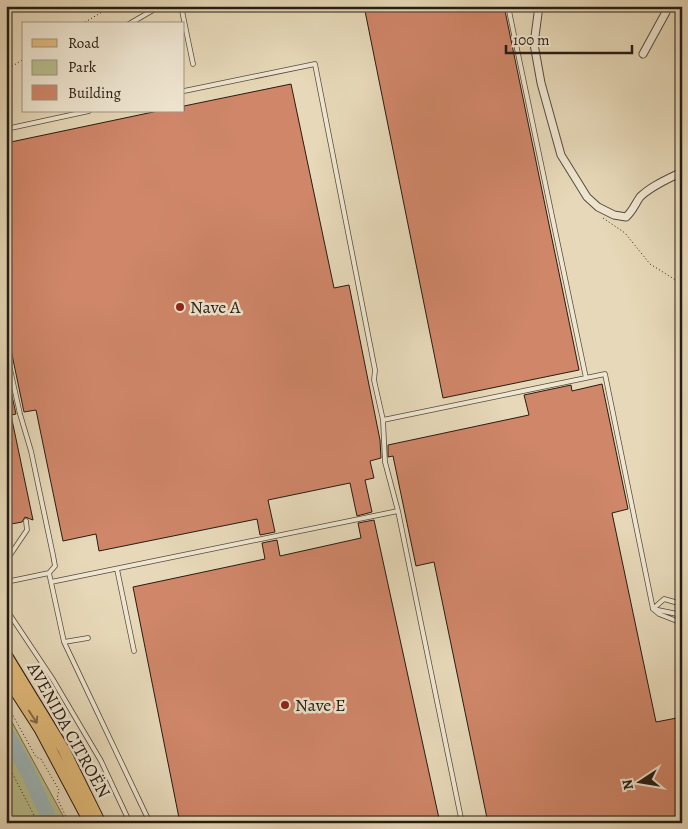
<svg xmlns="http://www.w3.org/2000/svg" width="688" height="829" font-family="Alegreya,serif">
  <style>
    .green { fill: #b8be8d; stroke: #6f6d50 }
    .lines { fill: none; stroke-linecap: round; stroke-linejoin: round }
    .river { stroke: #9cb7ba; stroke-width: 15 }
    .building { fill: #cf8669; stroke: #261c13 }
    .service-casing { stroke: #564b3c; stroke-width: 5.5 }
    .minor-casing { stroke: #564b3c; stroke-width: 9 }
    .primary-casing { stroke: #261c13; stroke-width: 13 }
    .path { stroke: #261c13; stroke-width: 1; stroke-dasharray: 1 2.5; stroke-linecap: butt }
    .service { stroke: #efe6d1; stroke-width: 4 }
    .minor { stroke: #efe6d1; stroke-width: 7 }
    .primary { stroke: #e3bc7c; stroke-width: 11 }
    .oneway { stroke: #846c48 }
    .poi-dot { fill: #8f2418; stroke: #efe6d1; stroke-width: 2 }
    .labels { text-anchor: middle; stroke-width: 5; stroke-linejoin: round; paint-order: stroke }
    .poi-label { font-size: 18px; fill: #261c13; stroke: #efe6d1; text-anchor: start }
    .street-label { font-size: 18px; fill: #261c13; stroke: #efe6d1 }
  </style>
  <rect width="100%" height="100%" fill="#e6d8b8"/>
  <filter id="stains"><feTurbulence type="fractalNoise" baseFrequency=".004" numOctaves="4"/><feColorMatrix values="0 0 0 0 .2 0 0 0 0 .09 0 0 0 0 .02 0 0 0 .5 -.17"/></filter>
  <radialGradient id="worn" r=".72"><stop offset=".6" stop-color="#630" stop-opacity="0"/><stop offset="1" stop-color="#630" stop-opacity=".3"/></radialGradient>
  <path class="green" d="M6,711L67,823H6Z"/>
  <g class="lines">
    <path class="river" d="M6,733L28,772L51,823"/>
  </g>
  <path class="building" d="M364,6H504L579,370L443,398Z
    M291,84L334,288L349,285L380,440L381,458L370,461L374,478L365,480L372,512L357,516L350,483L268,500L275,532L260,535L257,519L99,551L96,534L63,541L36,410L24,412L6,326V143L158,111H184V106Z
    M6,369L16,414L11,415L33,520L25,517L22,522L6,525Z
    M602,384L628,509L612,513L656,722L682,717V823H488L434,562L416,566L393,456L388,457V445L529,415L524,395L571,385L572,391Z
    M374,520L440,823H180L133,587L265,559L262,543L277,540L280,556L361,538L358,523Z"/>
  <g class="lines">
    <defs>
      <path id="service" d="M181,6L193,64
        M508,6L586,378
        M129,24L160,6
        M184,91L315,64L375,370L374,380L383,420L385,462L398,511L462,823
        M6,129L89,111
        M6,351L20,414L31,451L53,555L55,566L49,573L51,582L398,511
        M383,420L605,374L653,609L659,614L682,623
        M6,561L27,530L26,521
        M117,569L134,651
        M6,582L49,573
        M51,582L64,642L88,638
        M6,609L52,678L101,761L130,823
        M653,609L664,599L682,604
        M653,609L682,615
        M64,642L150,823"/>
      <path id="minor" d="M539,6L534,44L541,83L561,155L587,197L598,207L614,215L626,217C633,211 635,204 640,197C651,186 668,179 682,172
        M643,54L666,12L665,6"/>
      <path id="primary" d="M6,655L64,750L100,823
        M6,676L40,729L90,823"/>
    </defs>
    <use href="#service" class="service-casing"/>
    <use href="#minor" class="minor-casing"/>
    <use href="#primary" class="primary-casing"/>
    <path class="path" d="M82,24L112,6
      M6,70L24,59
      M603,218L625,233L650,264L682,284
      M6,708L11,712L36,757L41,759L59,790L57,798L69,823
      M6,761L38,823"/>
    <use href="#service" class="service"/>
    <use href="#minor" class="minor"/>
    <use href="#primary" class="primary"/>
  </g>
  <defs><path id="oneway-shaft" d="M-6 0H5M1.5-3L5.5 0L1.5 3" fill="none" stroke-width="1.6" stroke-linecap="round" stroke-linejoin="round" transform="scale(1.25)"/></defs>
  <use class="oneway" href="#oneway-shaft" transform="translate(33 717) rotate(57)"/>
  <g class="poi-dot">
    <circle cx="180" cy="307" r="5"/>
    <circle cx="285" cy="705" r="5"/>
  </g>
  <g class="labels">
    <g class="poi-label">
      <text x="190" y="313">Nave A</text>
      <text x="295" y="711">Nave E</text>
    </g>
    <g class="street-label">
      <text transform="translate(69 730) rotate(61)" y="6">AVENIDA CITROËN</text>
    </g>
  </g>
  <rect width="688" height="829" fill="none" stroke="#e6d8b8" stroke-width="25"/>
  <rect x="8" y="8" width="673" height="814" fill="none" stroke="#261c13" stroke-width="2.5"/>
  <rect x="12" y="12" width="663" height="804" fill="none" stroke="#261c13"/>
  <rect x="22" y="22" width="162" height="90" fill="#efe6d1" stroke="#9f9585"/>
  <rect x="32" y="39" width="25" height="8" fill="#e3bc7c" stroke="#9f9585"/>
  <text x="68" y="48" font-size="15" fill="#261c13">Road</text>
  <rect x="32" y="60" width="25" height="15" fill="#b8be8d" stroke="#9f9585"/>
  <text x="68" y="72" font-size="15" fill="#261c13">Park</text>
  <rect x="32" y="85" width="25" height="15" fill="#cf8669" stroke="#9f9585"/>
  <text x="68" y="98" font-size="15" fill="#261c13">Building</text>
  <g transform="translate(640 782) rotate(258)" stroke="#efe6d1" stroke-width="4" paint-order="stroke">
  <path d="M0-4L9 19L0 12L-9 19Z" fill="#261c13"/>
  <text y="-8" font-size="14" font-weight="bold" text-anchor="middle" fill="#261c13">N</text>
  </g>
  <path d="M506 45v8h126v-8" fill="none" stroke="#261c13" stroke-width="2.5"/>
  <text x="513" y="45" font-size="15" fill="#261c13" stroke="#efe6d1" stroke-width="4" paint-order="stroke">100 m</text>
  <rect width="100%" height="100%" filter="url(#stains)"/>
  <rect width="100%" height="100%" fill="url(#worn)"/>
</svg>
